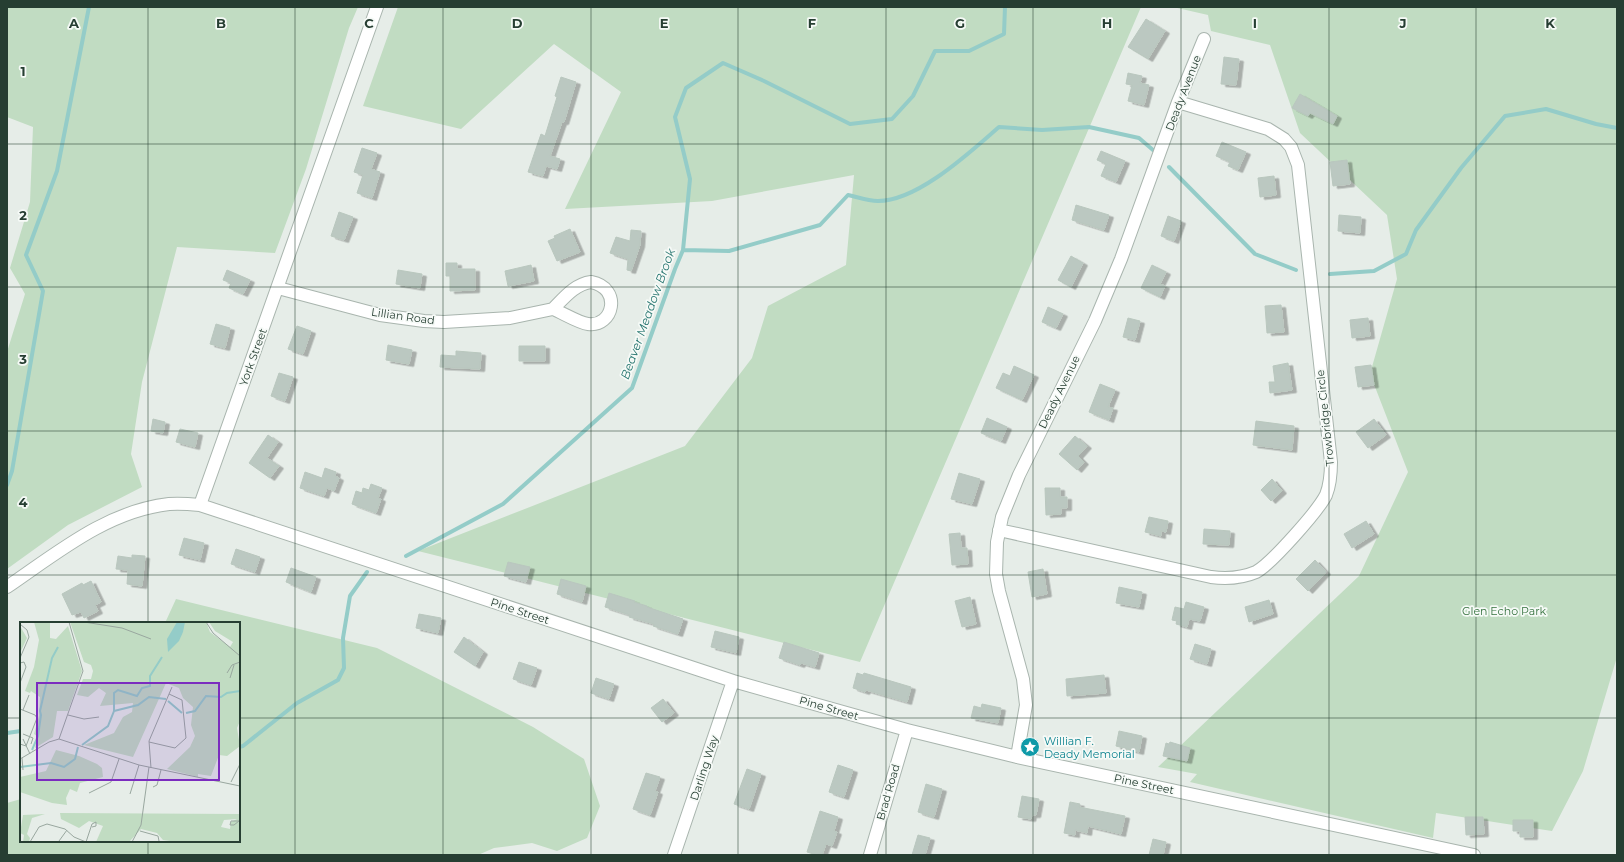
<svg xmlns="http://www.w3.org/2000/svg" width="1624" height="862" font-family="Montserrat,sans-serif">
  <style>
    .green { fill: #c1dcc2 }
    .lines { fill: none; stroke-linecap: round; stroke-linejoin: round }
    .stream { stroke: #94ccc8; stroke-width: 4 }
    .building { fill: #bbc8c1; stroke: #b9c7be; filter: url(#shadow) }
    .minor-casing { stroke: #a9b5ae; stroke-width: 14 }
    .minor { stroke: #fff; stroke-width: 12 }
    .grid { fill: none; stroke: #263e32; stroke-width: 1; stroke-opacity: 0.55 }
    .labels { text-anchor: middle; stroke-width: 3.5; stroke-linejoin: round; paint-order: stroke }
    .street-label { font-size: 11px; fill: #263e32; stroke: #f6faf7 }
    .park-label { font-size: 11px; fill: #34713d; stroke: #f6faf7 }
    .culture-label { font-size: 11px; fill: #0d838f; stroke: #f6faf7; text-anchor: start }
    .water-label { font-size: 12px; font-style: italic; fill: #26756f; stroke: #f6faf7 }
    .inset-river { fill: none; stroke: #94ccc8; stroke-width: 2 }
    .inset-road { fill: none; stroke: #99a79f; stroke-width: 1 }
    .view { fill: #7b2cbf; fill-opacity: 0.15; stroke: #7b2cbf; stroke-width: 2 }
    .inset-edge { fill: none; stroke: #263e32; stroke-width: 2 }
    .grid-label { font-size: 13px; text-anchor: middle; font-weight: bold; fill: #263e32; stroke: #f6faf7; stroke-width: 3.5; stroke-linejoin: round; paint-order: stroke }
  </style>
  <defs>
    <filter id="shadow"><feDropShadow dx="4.5" dy="2.5" stdDeviation="0" flood-color="#0004"/></filter>
  </defs>
  <rect width="100%" height="100%" fill="#e6ede8"/>
  <path class="green" d="M7,7H358L349,28L306,169L275,253L177,247L142,382L131,454L142,487L68,525L7,569V352L25,294L10,268L30,202L33,127L7,117Z
    M398,7H1141L860,662L418,551L685,446L752,358L768,306L846,265L854,175L712,201L565,209L621,92L554,44L461,129L363,106Z
    M1173,7H1617V657L1583,771L1552,831L1436,813L1433,838L1190,782L1197,774L1158,767L1359,576L1408,472L1370,374L1397,279L1387,215L1300,133L1270,45L1211,31L1208,15Z
    M176,599L377,648L533,727L584,759L600,806L587,838L557,851L532,843L494,848L478,855H7V803L21,799V841H239V623H165Z"/>
  <g class="lines">
    <path class="stream" d="M1169,167L1255,254L1296,270
      M683,250L729,251L820,225L848,195C857,197 868,201 878,201C918,201 970,152 999,127L1042,130L1089,127L1139,138L1153,150
      M1330,274L1374,271L1406,254L1416,230L1461,168L1505,116L1546,109L1596,124L1617,128
      M7,485L12,471L43,291L26,255L57,171L89,7
      M406,556L503,504L632,388L675,269L683,250L690,179L675,117L686,88L723,63L764,81L850,124L892,119L913,96L935,51H969L1004,34L1005,7
      M7,733L21,731
      M239,747L243,746L297,703L338,680L344,668L343,638L350,596L367,572"/>
  </g>
  <path class="building" d="M1146,19L1165,31L1148,59L1128,47Z
    M1224,57L1239,59L1236,85L1221,84Z
    M1128,73L1142,76L1140,83L1149,85L1144,105L1128,101L1132,85L1126,84Z
    M561,77L576,82L564,122H562L550,156L560,159L557,169L546,166L543,176L528,172L541,134L545,136L557,97L555,96Z
    M1300,94L1337,116L1333,124L1310,113L1308,116L1292,108Z
    M1222,142L1246,152L1238,170L1228,166L1230,162L1216,156Z
    M362,148L377,153L371,169L380,172L372,198L357,193L363,175L354,172Z
    M1101,151L1125,161L1116,182L1101,176L1106,164L1097,160Z
    M1347,160L1350,184L1333,186L1330,162Z
    M1274,176L1276,195L1260,197L1258,178Z
    M1076,205L1109,215L1104,230L1072,220Z
    M339,212L353,217L344,240L331,236Z
    M1339,215L1361,217L1360,233L1338,231Z
    M1168,216L1181,221L1174,241L1161,236Z
    M570,229L580,252L557,261L548,241L555,238L554,236Z
    M631,230L641,231L640,245L631,271L627,270L628,259L610,253L616,237L630,241Z
    M1071,256L1083,263L1071,287L1058,280Z
    M446,263H457V269H475V290L450,291V276H446Z
    M531,265L534,281L508,286L505,271Z
    M1152,265L1166,272L1160,284L1165,286L1160,297L1141,288Z
    M227,270L250,280L243,294L229,288L231,283L223,280Z
    M398,270L422,274L420,288L396,284Z
    M1281,305L1284,332L1267,333L1265,306Z
    M1048,307L1063,314L1056,328L1042,322Z
    M1128,318L1140,321L1135,340L1123,337Z
    M1368,318L1370,336L1352,338L1350,320Z
    M216,324L230,328L225,348L210,344Z
    M297,326L311,331L303,354L288,349Z
    M388,345L412,350L409,364L386,360Z
    M519,346H545V361H519Z
    M456,351L481,353L480,369L440,367L441,355L456,356Z
    M1288,363L1292,390L1270,393L1269,382H1275L1273,366Z
    M1371,365L1374,385L1358,387L1355,367Z
    M1014,366L1034,375L1022,400L996,388L1003,373L1010,376Z
    M279,373L293,377L285,401L271,396Z
    M1100,384L1115,390L1108,407L1113,408L1109,420L1089,412Z
    M987,418L1007,427L1001,441L981,433Z
    M153,419L165,422L163,433L151,431Z
    M1374,419L1386,435L1368,448L1356,432Z
    M1256,421L1294,426L1292,450L1253,445Z
    M180,429L198,433L195,447L176,442Z
    M268,435L278,442L267,458L279,466L270,478L249,463Z
    M1075,436L1087,446L1078,456L1084,462L1077,470L1059,454Z
    M325,468L336,472L335,476L339,478L334,491L327,488L324,496L300,488L305,472L322,478Z
    M959,473L980,479L972,504L951,499Z
    M1272,479L1282,491L1271,501L1261,490Z
    M371,484L382,488L378,498L381,499L376,513L352,504L356,491L362,493L363,488L369,490Z
    M1045,488H1060V497H1067V508H1061V514L1046,515Z
    M1149,517L1168,521L1166,532L1161,531V536L1145,532Z
    M1366,521L1374,534L1352,548L1344,534Z
    M1204,529L1230,531L1229,545L1203,544Z
    M960,533L961,548H967L968,564L952,565L949,534Z
    M184,538L204,543L200,560L179,555Z
    M236,549L260,557L255,572L231,564Z
    M132,555L145,556L142,586L127,584L128,570L116,569L118,556L132,558Z
    M1315,560L1326,572L1308,591L1296,579Z
    M508,562L530,567L526,582L504,576Z
    M291,568L316,577L311,592L286,582Z
    M1043,569L1047,594L1032,597L1028,572Z
    M561,579L586,586L582,602L557,594Z
    M91,581L101,602L95,605L98,611L84,618L81,612L72,615L62,594L82,583L83,585Z
    M1119,587L1142,592L1139,607L1116,603Z
    M609,593L635,601L634,602L647,606V607L683,619L678,634L653,626L654,624L629,617L630,615L605,607Z
    M970,597L976,624L962,627L955,601Z
    M1269,600L1273,614L1249,622L1245,607Z
    M1186,602L1204,607L1200,621L1189,619L1187,627L1176,624L1177,621L1172,620L1175,607L1184,609Z
    M419,614L441,618L438,633L416,628Z
    M715,631L739,637L736,653L711,647Z
    M464,637L483,652L475,666L454,652Z
    M784,642L819,653L815,667L801,663L800,665L779,658Z
    M1195,644L1211,649L1207,664L1190,659Z
    M519,662L537,668L531,685L513,679Z
    M857,673L863,675L864,673L911,687L907,702L866,690L865,692L853,688Z
    M1104,675L1106,693L1067,696L1066,679Z
    M596,678L614,684L609,699L591,693Z
    M663,699L674,713L662,722L651,708Z
    M982,704L1001,708L998,723L971,718L974,706L981,708Z
    M1119,731L1142,736L1139,752L1116,746Z
    M1170,742L1190,748L1187,761L1163,756L1166,743L1169,744Z
    M838,765L853,770L844,797L829,792Z
    M747,769L761,774L749,809L734,804Z
    M646,773L660,777L655,791L658,792L650,815L633,809Z
    M926,784L942,789L934,817L918,812Z
    M1022,796L1039,799L1036,815H1032L1031,819L1018,817Z
    M1070,802L1080,804L1079,807L1125,816L1121,834L1088,826L1087,833L1075,830V835L1064,833Z
    M820,811L838,817L834,831L837,832L832,846L826,844L822,855H817L807,852Z
    M1465,817H1483L1484,834L1466,835Z
    M1513,820H1533V837H1520V831H1513Z
    M918,835L930,838L925,855H912Z
    M1153,839L1166,842L1163,855H1149Z"/>
  <g class="lines">
    <defs>
      <path id="minor" d="M591,282C623,288 613,328 588,324C579,323 563,313 553,309C564,298 575,284 591,282Z
        M278,288L380,315L424,321L444,322L510,318L553,309
        M200,505L377,7
        M999,530L1211,577C1226,579 1242,578 1256,572C1271,564 1318,511 1326,495C1330,485 1331,473 1331,462L1298,165L1291,147L1284,139L1268,129L1178,102
        M7,587C57,553 107,511 169,504C180,503 190,504 200,505L733,681L907,730L1017,757L1474,855
        M1017,757L1026,705L1023,679L999,591L996,574L997,542L1002,517L1019,475L1095,321L1121,259L1178,102L1204,39
        M674,855L733,681
        M870,855L907,730"/>
    </defs>
    <use href="#minor" class="minor-casing"/>
    <use href="#minor" class="minor"/>
  </g>
  <path class="grid" d="M148,7V623M295,7V855M443,7V855M591,7V855M738,7V855M886,7V855M1033,7V855M1181,7V855M1329,7V855M1476,7V855M7,144H1617M7,287H1617M7,431H1617M7,575H1617M7,718H21M239,718H1617M148,841V855"/>
  <defs>
    <symbol id="sight-disc" viewBox="-11 -11 22 22"><circle r="9.5" fill="#0f9aa8" stroke="#f6faf7"/><path d="M0-6L1.8-2.2L6-1.7L2.9 1.2L3.7 5.4L0 3.3L-3.7 5.4L-2.9 1.2L-6-1.7L-1.8-2.2Z" fill="#fff"/></symbol>
  </defs>
  <g fill-rule="evenodd">
    <use href="#sight-disc" x="1019" y="736" width="22" height="22"/>
  </g>
  <g class="labels">
    <g class="street-label">
      <text transform="translate(1183 93) rotate(-69)" y="4">Deady Avenue</text>
      <text transform="translate(403 316) rotate(8)" y="4">Lillian Road</text>
      <text transform="translate(253 357) rotate(-70)" y="4">York Street</text>
      <text transform="translate(1059 392) rotate(-64)" y="4">Deady Avenue</text>
      <text transform="translate(1325 418) rotate(-96)" y="4">Trowbridge Circle</text>
      <text transform="translate(520 611) rotate(18)" y="4">Pine Street</text>
      <text transform="translate(829 708) rotate(16)" y="4">Pine Street</text>
      <text transform="translate(704 768) rotate(-72)" y="4">Darling Way</text>
      <text transform="translate(1144 784) rotate(12)" y="4">Pine Street</text>
      <text transform="translate(888 792) rotate(-74)" y="4">Brad Road</text>
    </g>
    <g class="park-label">
      <text x="1504" y="615">Glen Echo Park</text>
    </g>
    <g class="culture-label">
      <text x="1044" y="745">Willian F.<tspan x="1044" dy="13">Deady Memorial</tspan></text>
    </g>
    <g class="water-label">
      <text transform="translate(648 314) rotate(-70)" y="4">Beaver Meadow Brook</text>
    </g>
  </g>
  <g transform="translate(20 622)">
    <rect width="220" height="220" fill="#e6ede8"/>
    <path d="M14,0H30V16L36,17L48,4L62,49L48,89H37L33,115L15,126L17,114L14,112L19,94L20,75L11,69L10,71L5,69L14,45L19,18ZM50,0H186L190,10L210,25L213,20L195,9L189,0H220V99L217,106L220,124L207,134L199,133L191,154L178,152V155L147,147L170,125L175,114L171,103L173,85L163,76L159,66L146,61L113,135L64,123L94,111L103,95L112,90L113,81L80,84L86,71L79,66L68,75L57,73L63,57H71L73,49L71,43L64,40ZM0,4L7,16L0,31ZM36,128L59,134L77,142L82,146L83,155L60,161L57,170L50,167L46,176L47,183L32,181L0,170V155L26,149ZM40,191L220,192V220H157L143,218L137,211L121,207L109,220H76L83,204L69,199L59,206L41,197ZM217,197L211,200L210,207L201,205L204,198ZM25,192L12,196L7,212L10,216L9,220H3L4,213L0,211L3,193Z" fill="#c1dcc2" fill-rule="evenodd"/>
    <path d="M157,0H165L163,10L159,19L148,30L147,17Z" fill="#94ccc8"/>
    <path class="inset-river" d="M148,79L162,91M94,89L118,83L129,75L146,77M166,91L175,89L186,74L201,75L207,71L220,69M62,123L88,104L94,89V71L98,68L117,74L122,66L130,64V54L142,35M12,128L18,114L21,93L20,89L32,36L38,25M0,145L31,141L44,145L55,137L58,125"/>
    <path class="inset-road" d="M64,0L102,6L131,17M186,0L193,11L220,34M0,2L7,8L9,15L0,36M0,41L4,40L6,45L0,61M207,51L212,43L220,40M210,56L214,43M0,87L15,93L17,96L6,124L0,122M3,88L9,73M48,93L64,97L79,95M3,112L13,116L11,122M3,117L10,132M39,117L63,49L49,0M129,120L155,126L166,116L162,78L149,72M2,136L3,148M0,137L29,120L39,117L119,143L220,164M131,146L129,119L152,65M211,160L220,142M133,165L137,163L141,148M69,171L91,160L99,137M110,172L119,143M219,199L214,203H210L211,199H220M120,209L138,214L139,219M39,219L47,208M10,220L19,205L27,202L45,207L54,215L66,220M66,220L72,202L76,200V204L72,205M112,220L121,203L129,145"/>
    <path class="view" d="M17,61H199V158H17Z"/>
    <rect width="220" height="220" class="inset-edge"/>
  </g>
  <g class="grid-label">
    <text x="74" y="28">A</text>
    <text x="221" y="28">B</text>
    <text x="369" y="28">C</text>
    <text x="517" y="28">D</text>
    <text x="664" y="28">E</text>
    <text x="812" y="28">F</text>
    <text x="960" y="28">G</text>
    <text x="1107" y="28">H</text>
    <text x="1255" y="28">I</text>
    <text x="1403" y="28">J</text>
    <text x="1550" y="28">K</text>
    <text x="23" y="76">1</text>
    <text x="23" y="220">2</text>
    <text x="23" y="364">3</text>
    <text x="23" y="507">4</text>
  </g>
  <rect width="1624" height="862" fill="none" stroke="#263e32" stroke-width="16"/>
</svg>
